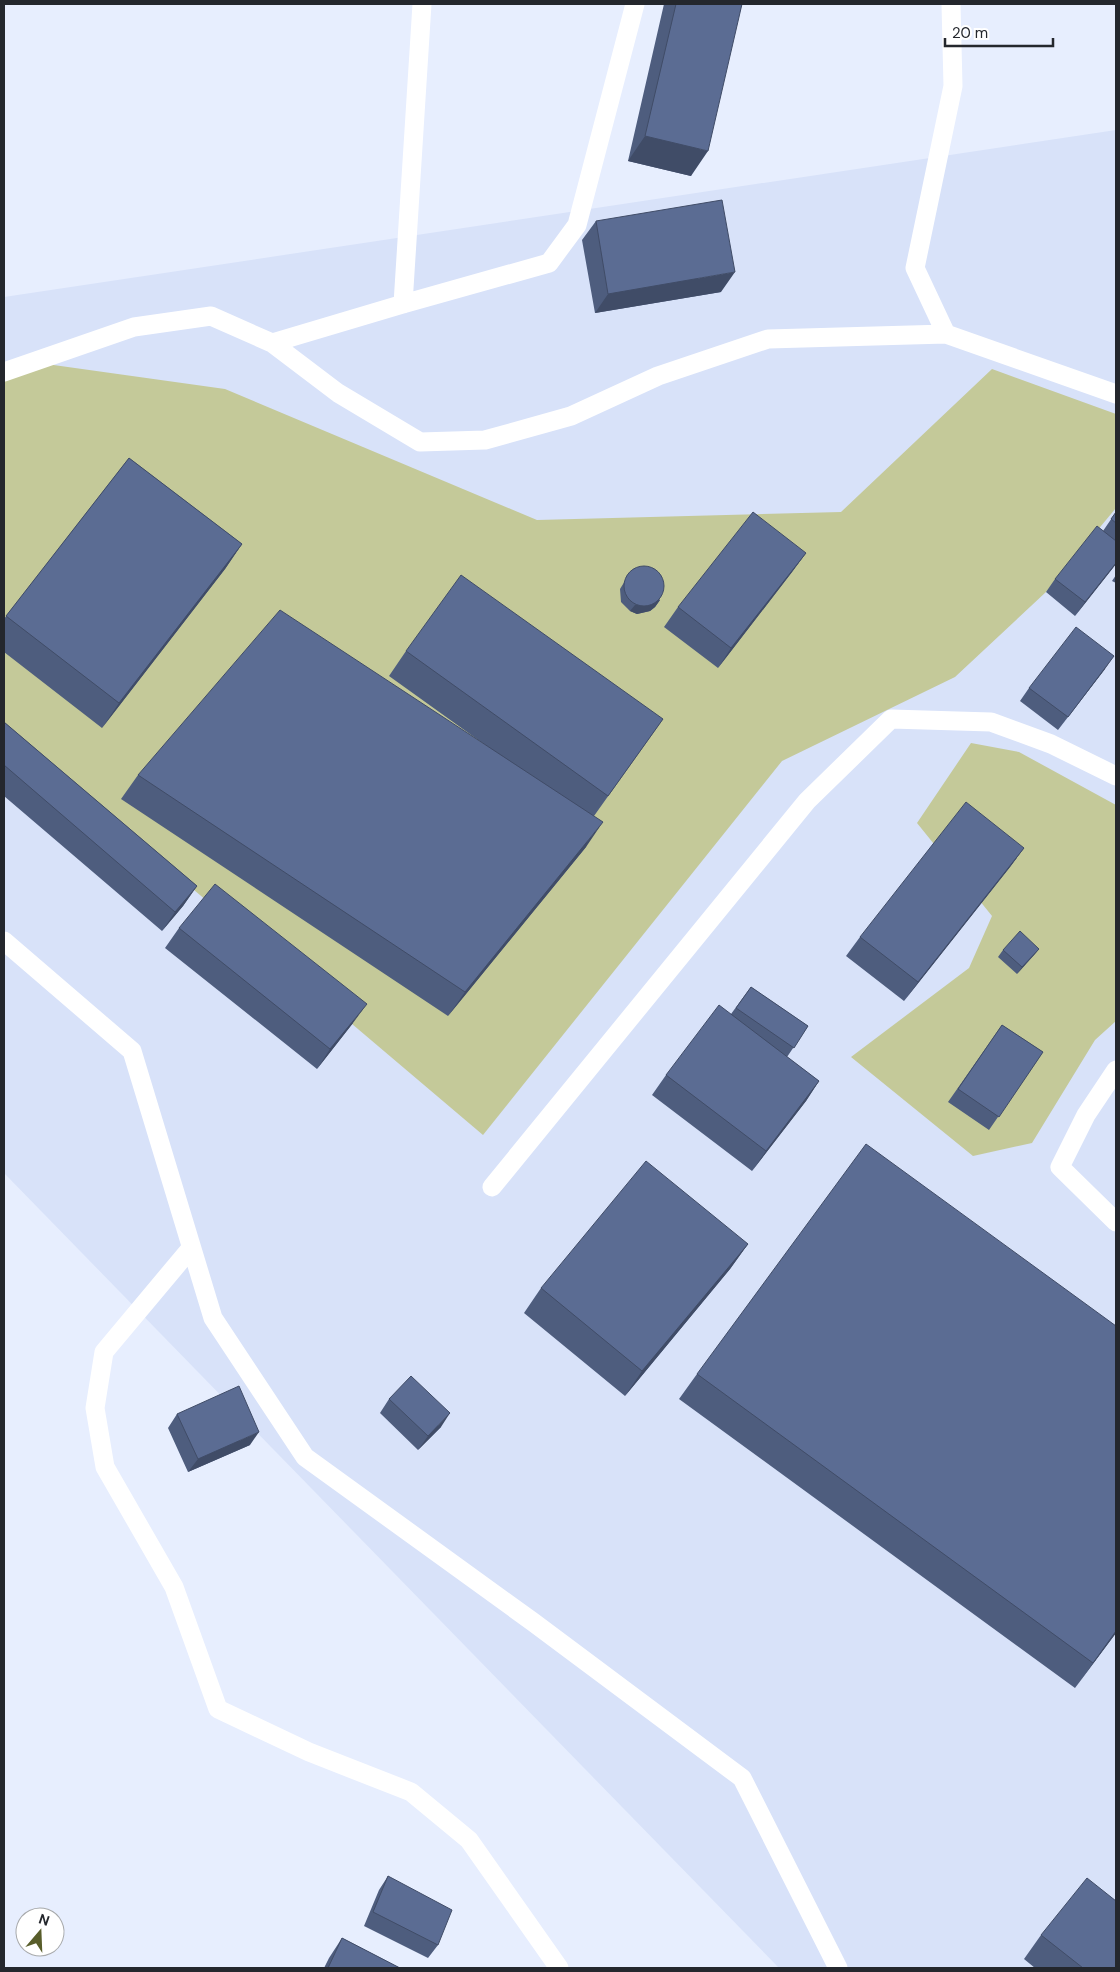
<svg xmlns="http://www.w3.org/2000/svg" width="1120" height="1972" font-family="'DM Sans',sans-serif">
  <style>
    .built { fill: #d8e2f9 }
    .green { fill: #c4c999 }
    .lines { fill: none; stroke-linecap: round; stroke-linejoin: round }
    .service { stroke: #fff; stroke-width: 19 }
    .wall { fill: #4e5d7e }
    .shaded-wall { fill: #404c67 }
    .building { fill: #5b6c93; stroke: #404c67 }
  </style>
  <rect width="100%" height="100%" fill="#e7eefe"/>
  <path class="built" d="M1116,130V1968H779L4,1173V297Z"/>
  <path class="green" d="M32,362L225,389L537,520L841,512L992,369L1116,414V508L1046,592L955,677L782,761L483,1135L4,729V371Z
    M971,743L1019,752L1116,805V1021L1095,1040L1032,1143L973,1156L851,1057L969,968L992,916L917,823Z"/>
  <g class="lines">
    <path class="service" d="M403,304L422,4
      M946,334L915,268L953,86L951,4
      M272,343L403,304L549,263L577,225L635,4
      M4,372L134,327L211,316L272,343L338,393L420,442L485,440L571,416L658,376L768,339L946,334L1116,394
      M4,941L132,1051L213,1318L305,1457L533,1622L742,1778L838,1968
      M1116,1070L1086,1115L1060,1167L1116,1222
      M492,1187L807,801L891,719L991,722L1051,744L1116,776
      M191,1248L104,1352L95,1408L105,1467L174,1587L218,1709L309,1752L411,1792L469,1840L559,1968"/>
  </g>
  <path class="wall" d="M664,4H742L691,176L628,161Z
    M596,221L721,292L595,313L582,240Z
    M129,458L242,544L225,569L102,728L4,652V619Z
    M1116,512V564L1075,616L1046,592L1055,579L1103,531Z
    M806,553L792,572L718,668L664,627L678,607Z
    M631,571L660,600L655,607L650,611L637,614L630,611L621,602L620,589Z
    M1116,575V583L1112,581Z
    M406,651L663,719L594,816L586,847L448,1016L121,799L138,775L488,747L389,676Z
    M1105,669L1058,730L1020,701L1029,688Z
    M4,722L197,886L183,906L162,931L4,796Z
    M1024,848L1010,867L904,1001L846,956L860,937Z
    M179,928L353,1023L317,1069L165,948Z
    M1039,949L1034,955L1017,974L998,957L1003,950Z
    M751,987L808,1026L787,1057L819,1081L806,1101L752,1171L652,1095L666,1075L731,1014Z
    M1002,1025L1043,1052L989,1130L948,1102Z
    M748,1244L730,1269L625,1396L524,1313L541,1288Z
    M1116,1326V1633L1075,1688L679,1399L697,1374Z
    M389,1399L441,1427L418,1450L380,1413Z
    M177,1414L250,1445L188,1472L168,1428Z
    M388,1876L438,1945L428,1958L364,1926L379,1890Z
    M1041,1935L1116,1968H1035L1024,1959Z
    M342,1938L400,1968H324L329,1958Z"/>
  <path class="shaded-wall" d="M645,136L708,151L691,176L628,161Z
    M735,272L721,292L595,313L608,294Z
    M242,544L225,569L102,728L119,703Z
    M806,553L792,572L718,668L731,648Z
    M1116,563V564L1075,616L1085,602Z
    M660,600L655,607L650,611L637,614L630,611L635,605Z
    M1114,656L1105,669L1058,730L1068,717Z
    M603,822L586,847L448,1016L465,992Z
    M1024,848L1010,867L904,1001L918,982Z
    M197,886L183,906L162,931L175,912Z
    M1039,949L1034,955L1017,974L1022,967Z
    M367,1004L353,1023L317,1069L330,1049Z
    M819,1081L806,1101L752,1171L766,1151Z
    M748,1244L730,1269L625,1396L642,1371Z
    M450,1413L441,1427L418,1450L428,1436Z
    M259,1432L250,1445L188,1472L198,1459Z
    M1116,1631V1633L1075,1688L1093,1663Z"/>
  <path class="building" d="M676,4H742L708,151L645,136Z
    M722,200L735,272L608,294L596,221Z
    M129,458L242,544L119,703L6,616Z
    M753,512L806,553L731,648L678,607Z
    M1116,512V523L1111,519Z
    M1097,526L1116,541V563L1085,602L1055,579Z
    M624 586a20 20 0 1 1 40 0a20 20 0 1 1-40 0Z
    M461,575L663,719L608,796L406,651Z
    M280,610L603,822L465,992L138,775Z
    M1076,627L1114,656L1068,717L1029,688Z
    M4,722L197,886L175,912L4,765Z
    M966,802L1024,848L918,982L860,937Z
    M215,884L367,1004L330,1049L179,928Z
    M1020,931L1039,949L1022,967L1003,950Z
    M751,987L808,1026L794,1048L736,1008Z
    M719,1005L819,1081L766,1151L666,1075Z
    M1002,1025L1043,1052L999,1117L958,1089Z
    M866,1144L1116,1326V1631L1093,1663L697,1374Z
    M646,1161L748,1244L642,1371L541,1288Z
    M411,1376L450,1413L428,1436L389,1399Z
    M239,1386L259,1432L198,1459L177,1414Z
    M388,1876L452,1910L438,1945L373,1912Z
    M1087,1878L1116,1901V1968H1083L1041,1935Z
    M342,1938L400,1968H328Z"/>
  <rect width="1120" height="1972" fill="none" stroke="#24272d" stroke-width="10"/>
  <g transform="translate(40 1932) rotate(19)"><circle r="24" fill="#ffffff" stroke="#a7a9ab"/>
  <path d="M0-4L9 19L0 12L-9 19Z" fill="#585d2b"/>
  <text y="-8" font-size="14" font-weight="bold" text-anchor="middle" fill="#24272d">N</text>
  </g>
  <path d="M945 38v8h108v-8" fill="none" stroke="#24272d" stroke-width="2.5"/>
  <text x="952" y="38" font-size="15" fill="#24272d" stroke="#ffffff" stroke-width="4" paint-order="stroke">20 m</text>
</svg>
